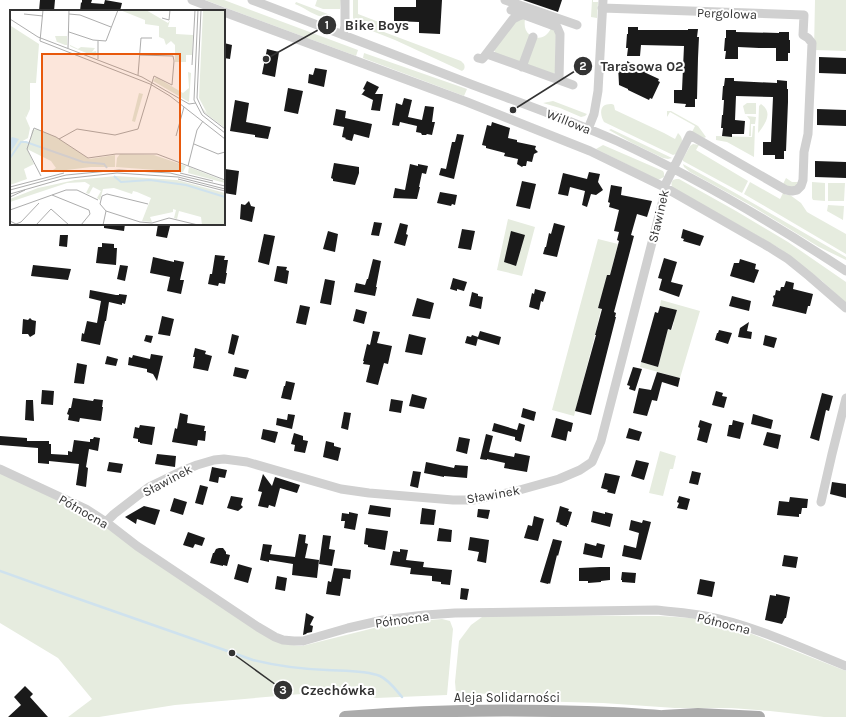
<svg xmlns="http://www.w3.org/2000/svg" width="846" height="717" font-family="Karla,sans-serif">
  <style>
    .green { fill: #e6ecdf }
    .lines { fill: none; stroke-linecap: round; stroke-linejoin: round }
    .stream { stroke: #cfe2ee; stroke-width: 2.5 }
    .building { fill: #1a1a1a }
    .minor { stroke: #d0d0d0; stroke-width: 9 }
    .major { stroke: #ababab; stroke-width: 12 }
    .labels { text-anchor: middle; stroke-width: 4; stroke-linejoin: round; paint-order: stroke }
    .street-label { font-size: 13px; fill: #333; stroke: #fff }
    .inset-river { fill: none; stroke: #cfe2ee; stroke-width: 2 }
    .inset-road { fill: none; stroke: #adadad; stroke-width: 1 }
    .view { fill: #e8590c; fill-opacity: 0.15; stroke: #e8590c; stroke-width: 2 }
    .inset-edge { fill: none; stroke: #333; stroke-width: 2 }
    .leader { fill: none; stroke: #333; stroke-width: 1.5 }
    .callout-dot { fill: #333; stroke: #fff; stroke-width: 1.5 }
    .mark-label { font-size: 12px; text-anchor: middle; font-weight: bold; fill: #fff }
    .callout-label { font-size: 14px; text-anchor: middle; font-weight: bold; fill: #333; stroke: #fff; stroke-width: 4; stroke-linejoin: round; paint-order: stroke }
  </style>
  <rect width="100%" height="100%" fill="#fff"/>
  <path class="green" d="M205,0H224L358,50L356,56Z
    M317,0H341L340,9H323L315,6Z
    M353,0H358V14L384,24V32L461,61L464,64C465,67 465,69 462,71L395,40L362,27L353,18Z
    M592,0H593V2H598L597,18L591,17Z
    M815,0H846V51L814,50Z
    M296,2L333,16C319,21 308,9 295,4Z
    M525,19C524,26 525,31 530,35L520,63L495,53L494,49L515,20Z
    M551,28L556,31L555,72L554,74L526,65L536,38C543,38 548,35 551,28Z
    M364,53L467,89L464,96L363,58Z
    M553,101L587,114L585,116L581,117L560,108L543,103Z
    M747,103H756V114H745L743,106Z
    M612,104L614,105L615,110L664,133L675,139L678,133C686,140 680,147 676,154L673,155L604,122C601,117 599,108 605,105C607,104 610,104 612,104Z
    M761,104C773,112 766,123 759,132L758,133L759,106Z
    M667,111H671L698,126L706,137L704,138L692,132L695,126L670,112L667,117Z
    M747,116L756,117L755,124H751V136H749L750,120Z
    M753,126H755L754,157L727,142L716,140V136L752,137Z
    M611,129L672,158L668,159L663,158L632,143L609,130Z
    M693,144L699,145L696,150L748,181L742,193L683,161V159L690,146Z
    M603,145L663,171L664,173V177L658,180L596,149Z
    M683,164L737,194L846,257V260L819,247L750,205L690,172L684,167Z
    M786,178L792,182H799L796,187H789L783,184Z
    M676,179H679L736,211L788,242L846,282V303L822,281L779,248L673,188C671,185 671,183 673,180Z
    M750,182L780,199L783,193L786,195H790L801,203L807,212L814,216L846,234V254L744,194Z
    M812,182L825,183V201L813,200L812,198Z
    M828,183H845L844,201H828Z
    M828,205L844,206L843,220L827,211Z
    M508,219L535,227L522,276L497,270Z
    M598,239L618,244L610,275H608L598,308L601,309L594,339L593,343L574,416L552,410Z
    M661,300L700,311L680,378L640,367L641,362L658,367L668,329L672,330L674,322L671,321L677,310L660,306Z
    M660,451L676,456L673,469H670L663,496L649,493Z
    M0,472L89,513L290,645L302,646L390,624L442,619L450,621L453,629L447,695L376,698L353,691L301,694L175,705L99,717H68L92,699L58,658L0,623Z
    M502,615L660,616L691,618L721,624L752,634L846,671V717H824L770,711L731,708H675L603,703L530,701L497,697V694L456,693L455,682L459,641L471,625L482,617Z"/>
  <g class="lines">
    <path class="stream" d="M0,571L56,591L253,660C277,666 302,669 327,670C343,671 365,670 380,676C389,680 396,690 402,697"/>
  </g>
  <path class="building" d="M40,0H55L54,11H39Z
    M82,0H92L91,3L104,4L105,0L122,3L120,11H80L81,2L82,3Z
    M416,0H442L440,34L419,33V22L394,21V7H416Z
    M523,0H562L558,12Z
    M628,27H638V30H688V29H698L697,37H699L698,58L697,99H695V107H685L686,104L674,103V90H682L684,46L641,45L640,56H627L628,48H626L627,34H628Z
    M726,30H736V32L779,33V32H789V40H790V53H788V61H776V48H759L738,47V59H725L726,51H724L725,38H726Z
    M224,43L232,45L230,59L224,58Z
    M267,49L279,52L275,77L262,74Z
    M819,57L846,58V74L819,73Z
    M627,61L647,71L646,73L659,79L658,81L660,82L652,99L650,98L649,100L628,90V89L619,85L618,65H627Z
    M315,68L327,70L324,87L308,83L309,74L313,75Z
    M725,78H734V81L777,83V80L787,81V89H788V102L786,151H784V159H775V155H763V142H771L773,97L736,96L735,120L745,121L744,134H732V137L722,136L723,128H721L722,115H723L724,100H722L723,86H724Z
    M367,81L379,87L375,94H383L380,111L371,110L373,100L361,94H362L365,90L363,89Z
    M288,88L303,91L298,114L284,111Z
    M404,98L412,100L408,117L422,120L425,106L434,107L432,122H435L432,135L427,134L426,135H422L421,133L416,132L417,126L400,122L399,126L392,125L396,103L402,105Z
    M235,100L249,103L246,122L271,127L268,139L255,137V135L230,131Z
    M336,109L346,111L345,118L372,124L369,138L354,134L352,141L345,139L346,138L342,137L344,127L333,125Z
    M817,109L846,110V126L817,125Z
    M492,122L510,128L508,138L517,140V142L536,146L535,149L538,152L534,154L532,162L527,161L526,166H523L522,167L517,164L518,159L504,156L505,153L486,148V146L482,145L487,125L491,126Z
    M457,134L464,135L454,179L439,175L441,168L446,169L452,142H455Z
    M815,161L846,162V178L815,177Z
    M334,163L359,167V173L355,185L333,181V179L331,178Z
    M410,164L418,166V164L428,166L426,174L422,173L419,187H420L417,199L393,198L395,188L405,190Z
    M225,169L239,171L236,195L224,193V179Z
    M589,172L600,174L598,182L603,190L596,195L591,194L587,207L582,205L585,191L570,187L568,196L558,194L563,173L587,179Z
    M522,181L536,184L530,209L516,206Z
    M611,185L622,187L621,195L652,201L647,217L637,214L631,235L634,236L614,312L616,313L615,317H616L591,415L575,411L596,335H595L602,309L598,308L607,275H610L619,241L617,240L619,232L614,231L619,210L609,207L610,203L608,202Z
    M440,192L457,195L455,205L452,204L451,206L437,203Z
    M249,201L251,206L255,207L252,222L240,219L241,204L245,205Z
    M374,222L382,223L379,236L371,235Z
    M400,223L408,225L406,234L408,235L405,246L394,243Z
    M554,223L565,226L557,257L543,254L545,247H546L549,233L551,234Z
    M104,224H125L124,231L104,228Z
    M158,224L170,226L167,238L156,236Z
    M462,229L475,231L471,250L458,248Z
    M683,229L704,236L700,246L683,241L684,239L681,238Z
    M328,231L338,234L335,252L323,249Z
    M511,231L525,235L516,266L504,262Z
    M264,234L275,236L269,265L258,262Z
    M60,235H68L67,247L59,246Z
    M102,243L114,244V248H117L116,265L96,263L98,247H102Z
    M215,255L225,256L224,260H228L226,273H227L225,284L219,283L218,286L208,284L210,274H212Z
    M153,257L174,262V260L184,262L180,280H184L181,294L167,291L170,277L150,273Z
    M664,258L677,262L671,282L683,285L679,297L659,290L662,279L658,278Z
    M373,259L381,261L376,287H377L375,296L354,292L356,283L365,285L367,279H368Z
    M740,259L756,264L755,269L759,270L754,283L730,276L734,263H739Z
    M33,265L71,269L68,280L31,276Z
    M120,265L128,266L125,281L117,279Z
    M277,266L287,267L286,270L289,271L287,284L274,281Z
    M453,278L467,282L464,291L457,289V291L450,289Z
    M325,279L335,281L331,305L320,303Z
    M786,281L794,283L793,289L813,294L810,306H808L806,314L772,306L774,299L773,296L775,295L776,290L780,291L781,287H784Z
    M535,289L546,292L543,302L541,301L539,310L529,307L532,293L534,294Z
    M90,290L116,295H119V294L127,295L125,304L122,303V305L109,302L106,321H105L100,345L81,341L82,333L84,334L87,321L97,323L101,301L89,298Z
    M472,292L478,294V296L483,297L481,309L469,306Z
    M732,296L751,301L749,311L729,306Z
    M417,298L434,303L430,319L412,316Z
    M300,305L310,307L306,325L296,323Z
    M660,306L677,310L671,330L668,329L658,367L641,362L655,312L658,313Z
    M356,309L367,312L364,324L353,321Z
    M162,316L174,319L170,336L158,334Z
    M30,318L32,320L36,321L35,334L30,337L28,334H22L23,319L28,320Z
    M749,322L747,331L752,332L751,339L738,337L740,328Z
    M719,330L732,333L728,344L715,340L717,333H718Z
    M373,331L380,332L377,343L392,346L388,364L384,363L378,385L366,382L370,365L363,364L364,361H363L367,344L370,345Z
    M480,331L501,337L499,345L478,339V338L476,346L465,343L467,336L471,337L472,335L478,337Z
    M232,334L239,336L234,355L228,353Z
    M409,334L426,338L422,355L405,352Z
    M146,335L153,336L151,343L144,341Z
    M765,335L777,338L774,348L763,345Z
    M195,348L206,351L205,354L212,356L208,371L193,368L195,357H193Z
    M151,354L163,356L157,381L153,374L147,372V369L128,365L129,357L132,358L133,355L150,359Z
    M107,356L118,359L116,366L105,364Z
    M77,363L87,365L84,384L74,383Z
    M235,367L249,370L246,379L233,376Z
    M633,367L642,369L635,391L629,389L630,386L627,385Z
    M657,372L680,378L678,387L662,382L657,401L652,400L647,416L633,413L639,388L651,390Z
    M286,381L295,383L291,400L281,398L284,386H285Z
    M42,390L54,391L53,405L41,404Z
    M716,391L723,393L722,396L727,397L724,408L712,405Z
    M822,393L833,396L829,411L826,410L819,441L810,438Z
    M412,394L427,398L424,409L409,406Z
    M73,398L93,401L94,399L103,400L102,407H103L101,421L80,418L79,422L68,420L69,415L67,414L69,408H71Z
    M391,399L403,401L401,413L389,411Z
    M26,400H33L34,421L25,420Z
    M523,408L536,412L534,421L521,417Z
    M344,412L351,413L348,430L341,428Z
    M180,413L188,415L187,423L205,426L204,431H206L205,441L198,440L197,446L172,442L175,428L177,429Z
    M288,414L295,415L292,429L276,425L277,418L287,420Z
    M753,414L773,420L771,429L751,424Z
    M556,418L573,423L571,432L568,431L566,441L551,437Z
    M700,420L712,424L707,443L697,440L700,428L698,427Z
    M733,420L744,423L740,439L727,436L729,425H732Z
    M494,423L517,430L519,423L525,425L521,442L515,440V437L492,431Z
    M140,425L155,427L152,445L140,443V442H138V439L133,438L135,427L139,428Z
    M629,428L642,432L639,441L626,438Z
    M263,429L278,432L275,443L261,439Z
    M767,432L781,435L778,449L763,445Z
    M294,433L303,436V440L308,441L305,453L294,451L295,445L291,444Z
    M486,434L493,436L489,452L514,457L515,453L530,456L527,472L504,468L505,463L487,459V460L480,459Z
    M0,436L27,438V441H49V444H51V454L68,455V451L72,452L74,440L90,442V439H93L94,437L100,438L98,451L89,449L86,467L88,468L86,487L76,485L79,464L49,461V464L38,463V448L0,445Z
    M459,437L470,439L467,454L456,451Z
    M326,441L334,443V446L341,448L338,461L323,457Z
    M157,454L176,456L175,467L155,464Z
    M636,460L649,463L644,480L631,476Z
    M109,462L123,464L121,473L107,471Z
    M426,462L454,468L455,465L468,466L467,478L444,476V477L424,473Z
    M212,467L227,470L225,478L219,477L218,483L209,481Z
    M413,471L421,472L418,488L410,486Z
    M692,471L701,473L698,485L689,483Z
    M605,473L620,476L615,494L607,492L608,490L601,488Z
    M263,474L272,486L275,477L300,485L297,493L280,488L275,507L269,505L268,508L258,506L262,492L258,491Z
    M832,482L846,484V498L830,494Z
    M200,485L208,487L203,505L195,503Z
    M231,496L243,498L241,505L243,507L238,511L227,508Z
    M679,496L690,499L687,510L677,508L679,503L677,502Z
    M790,497L808,499L807,508H802L801,514H799V517L777,515L779,501L789,502Z
    M174,498L187,502L183,515L170,511Z
    M370,505L391,508L390,517L368,514Z
    M144,506L160,510L155,525L137,519L136,524L125,517Z
    M560,506L569,509L568,511L572,512L568,525H567V527L559,524L560,523L556,522Z
    M422,508L436,510L434,525L420,524Z
    M478,509L490,510L488,519L477,517Z
    M593,511L605,514V512L613,514L610,527L591,522Z
    M349,512L358,514L355,530L344,528L345,521H341L342,513L349,514Z
    M534,516L544,519L538,541L524,538L528,525L532,526Z
    M631,520L642,523L643,520L651,522L641,560L622,556L624,545L636,548L639,533L629,530Z
    M366,528L388,531L385,550L368,547V545L364,544Z
    M439,528L452,530L451,542L437,541Z
    M188,532L205,538L202,546L195,544L193,548L183,545Z
    M299,534L306,535L305,543L308,544L305,558L319,560L317,578L292,575L293,564L269,560V562L260,560L263,544L272,545L270,554L295,557Z
    M323,535L331,536L329,549L335,550L332,566L319,564Z
    M470,537L489,540L486,563L477,561L479,552L468,550Z
    M553,539L562,541L558,556L557,555L550,584L549,583L548,584L540,582Z
    M585,543L596,546L597,543L605,545L602,558L583,554Z
    M219,548H223L226,552V554L230,555L227,566L223,565V566L210,563L213,553H214L216,549Z
    M400,549L408,550L406,560L424,562L423,567L452,570L450,585L441,584V582L432,581V576L410,574L411,568L390,565L393,551L400,552Z
    M784,555L798,557L796,568L782,566Z
    M238,564L252,568L248,583L234,579Z
    M600,567H610V580L601,581V582L588,583V581H579V568Z
    M334,568L351,570L350,579L343,578L340,596L326,594L328,581L331,582Z
    M622,572L636,573L635,583L622,582V580H621Z
    M277,576L287,578L285,591L275,589Z
    M700,579L715,582L712,597L697,594Z
    M461,588L469,589L467,600L460,599Z
    M776,594L790,597L786,618H785L782,624L765,620L770,595L776,596Z
    M306,613L314,617L310,625L313,626L312,632L307,633L306,634L303,635Z
    M25,686L33,694L30,697L48,717H8L21,705L14,697Z"/>
  <g class="lines">
    <path class="minor" d="M192,0L221,11
      M252,0C326,28 400,57 473,85C521,103 570,120 617,141C697,178 773,223 846,271
      M505,0L577,25
      M511,10L557,27L560,34L559,80
      M224,12L467,102L590,151L664,187L769,247L788,259L809,276L846,308
      M343,35L345,26V0
      M487,54L573,85
      M478,58L482,59L484,57L513,19L519,16L523,15
      M522,67L533,37
      M588,129L594,114L598,91L603,0
      M0,469L86,509L106,522L137,546L258,627L275,637L283,640L294,641H303L348,628L383,620L425,615L455,613L656,610C672,612 689,613 705,616C753,625 801,648 846,666
      M821,502L832,454L846,398
      M106,522L114,514L149,487L182,471L197,465L214,460L224,459L247,462L341,489L369,493L453,500H473L516,491L559,479L580,470L592,462L601,441L665,192L664,187L690,135L786,190L792,191L797,190L801,186L803,180L804,152L808,134L812,43L808,38L803,35L804,15L602,8"/>
    <path class="major" d="M663,716L698,714L759,717
      M345,717C425,710 507,709 587,712C615,713 642,714 669,717"/>
  </g>
  <g class="labels">
    <g class="street-label">
      <text transform="translate(727 13) rotate(2)" y="5">Pergolowa</text>
      <text transform="translate(569 121) rotate(22)" y="5">Willowa</text>
      <text transform="translate(658 216) rotate(-77)" y="5">Sławinek</text>
      <text transform="translate(167 480) rotate(-28)" y="5">Sławinek</text>
      <text transform="translate(493 494) rotate(-10)" y="5">Sławinek</text>
      <text transform="translate(84 511) rotate(30)" y="5">Północna</text>
      <text transform="translate(402 619) rotate(-8)" y="5">Północna</text>
      <text transform="translate(724 623) rotate(14)" y="5">Północna</text>
      <text x="507" y="702">Aleja Solidarności</text>
    </g>
  </g>
  <g transform="translate(10 10)">
    <rect width="215" height="215" fill="#fff"/>
    <path d="M110,0H136L158,13L160,10L158,17H166V24L183,25L182,45H176V52H165V35L161,31L156,35L154,29L149,27V16L135,14V10ZM193,0H215V118L195,103L191,97L197,103L189,88ZM1,16L29,34L26,73H20V99L16,108L14,104L20,118L18,128L11,132H20L22,120L27,119L46,127L79,149L105,145V157H81L40,162L46,158L41,151L17,139L24,154L14,159L17,169L0,175ZM45,26H57V35H55L35,27L47,32ZM60,30V35L68,39L71,37L85,38L82,42L86,41L87,45L84,46L64,38L60,36ZM178,62L181,63L179,92L143,71L146,67L173,83L179,78ZM129,83L133,84L125,112L122,111ZM110,144L144,145L176,156L173,162L106,157L107,148ZM179,157L215,171V173L178,163ZM106,166L167,170L215,183V215H192L191,207L169,201L167,209L164,208L166,200L163,199V202L140,207L142,212L132,211L141,188L127,182L123,181L122,184L104,178L93,179L90,190L87,188L91,181L83,177L79,184L76,183L80,175L75,172L57,173L0,192V189L28,178L65,170Z" fill="#e6ecdf"/>
    <path d="M2,127L9,129L0,143V130Z" fill="#cfe2ee"/>
    <path class="inset-river" d="M0,148L11,132H16L73,152L94,154L97,158M104,166L111,172L140,170L176,175L215,187"/>
    <path class="inset-road" d="M33,0L30,31L140,74L160,86L215,129M188,0L184,90L192,105L215,123M191,0L187,88L194,103L215,119M14,4L33,6M59,4L70,5L101,17M152,8L159,10L160,0M0,9L28,27L132,67L179,94L186,93M59,22L83,30L96,31L108,0M58,38L59,0M88,49V31M182,55L185,0M128,65L131,28H142M166,126L174,97M49,129L67,119L105,125L128,119L144,66L162,75L164,51L163,46L130,45M184,134L208,144L215,142M178,156L187,120L193,111M170,163L203,171M31,166L17,139L24,118L46,127L78,148L106,144H147L215,170M168,169L215,181M0,177L54,163M0,180L56,165L109,160L160,163L215,176M0,184L52,169L107,163L168,167L215,179M42,185L56,180H67L88,190M0,187L15,180M138,194L97,184L92,186L90,194L96,201L130,212L142,213L159,208L188,215M0,200L42,185L79,200L80,204L71,215M0,211L6,214L11,212L29,193M26,215L41,199L59,215M93,215L96,201"/>
    <path class="view" d="M32,44H170V161H32Z"/>
    <rect width="215" height="215" class="inset-edge"/>
  </g>
  <path class="leader" d="M266 59L327 25M513 110L583 66M232 653L283 690"/>
  <g class="callout-dot">
    <circle cx="266" cy="59" r="4"/>
    <circle cx="513" cy="110" r="4"/>
    <circle cx="232" cy="653" r="4"/>
    <circle cx="327" cy="25" r="10"/>
    <circle cx="583" cy="66" r="10"/>
    <circle cx="283" cy="690" r="10"/>
  </g>
  <g class="mark-label">
    <text x="327" y="29">1</text>
    <text x="583" y="70">2</text>
    <text x="283" y="694">3</text>
  </g>
  <g class="callout-label">
    <text x="377" y="30">Bike Boys</text>
    <text x="642" y="71">Tarasowa 02</text>
    <text x="338" y="695">Czechówka</text>
  </g>
</svg>
